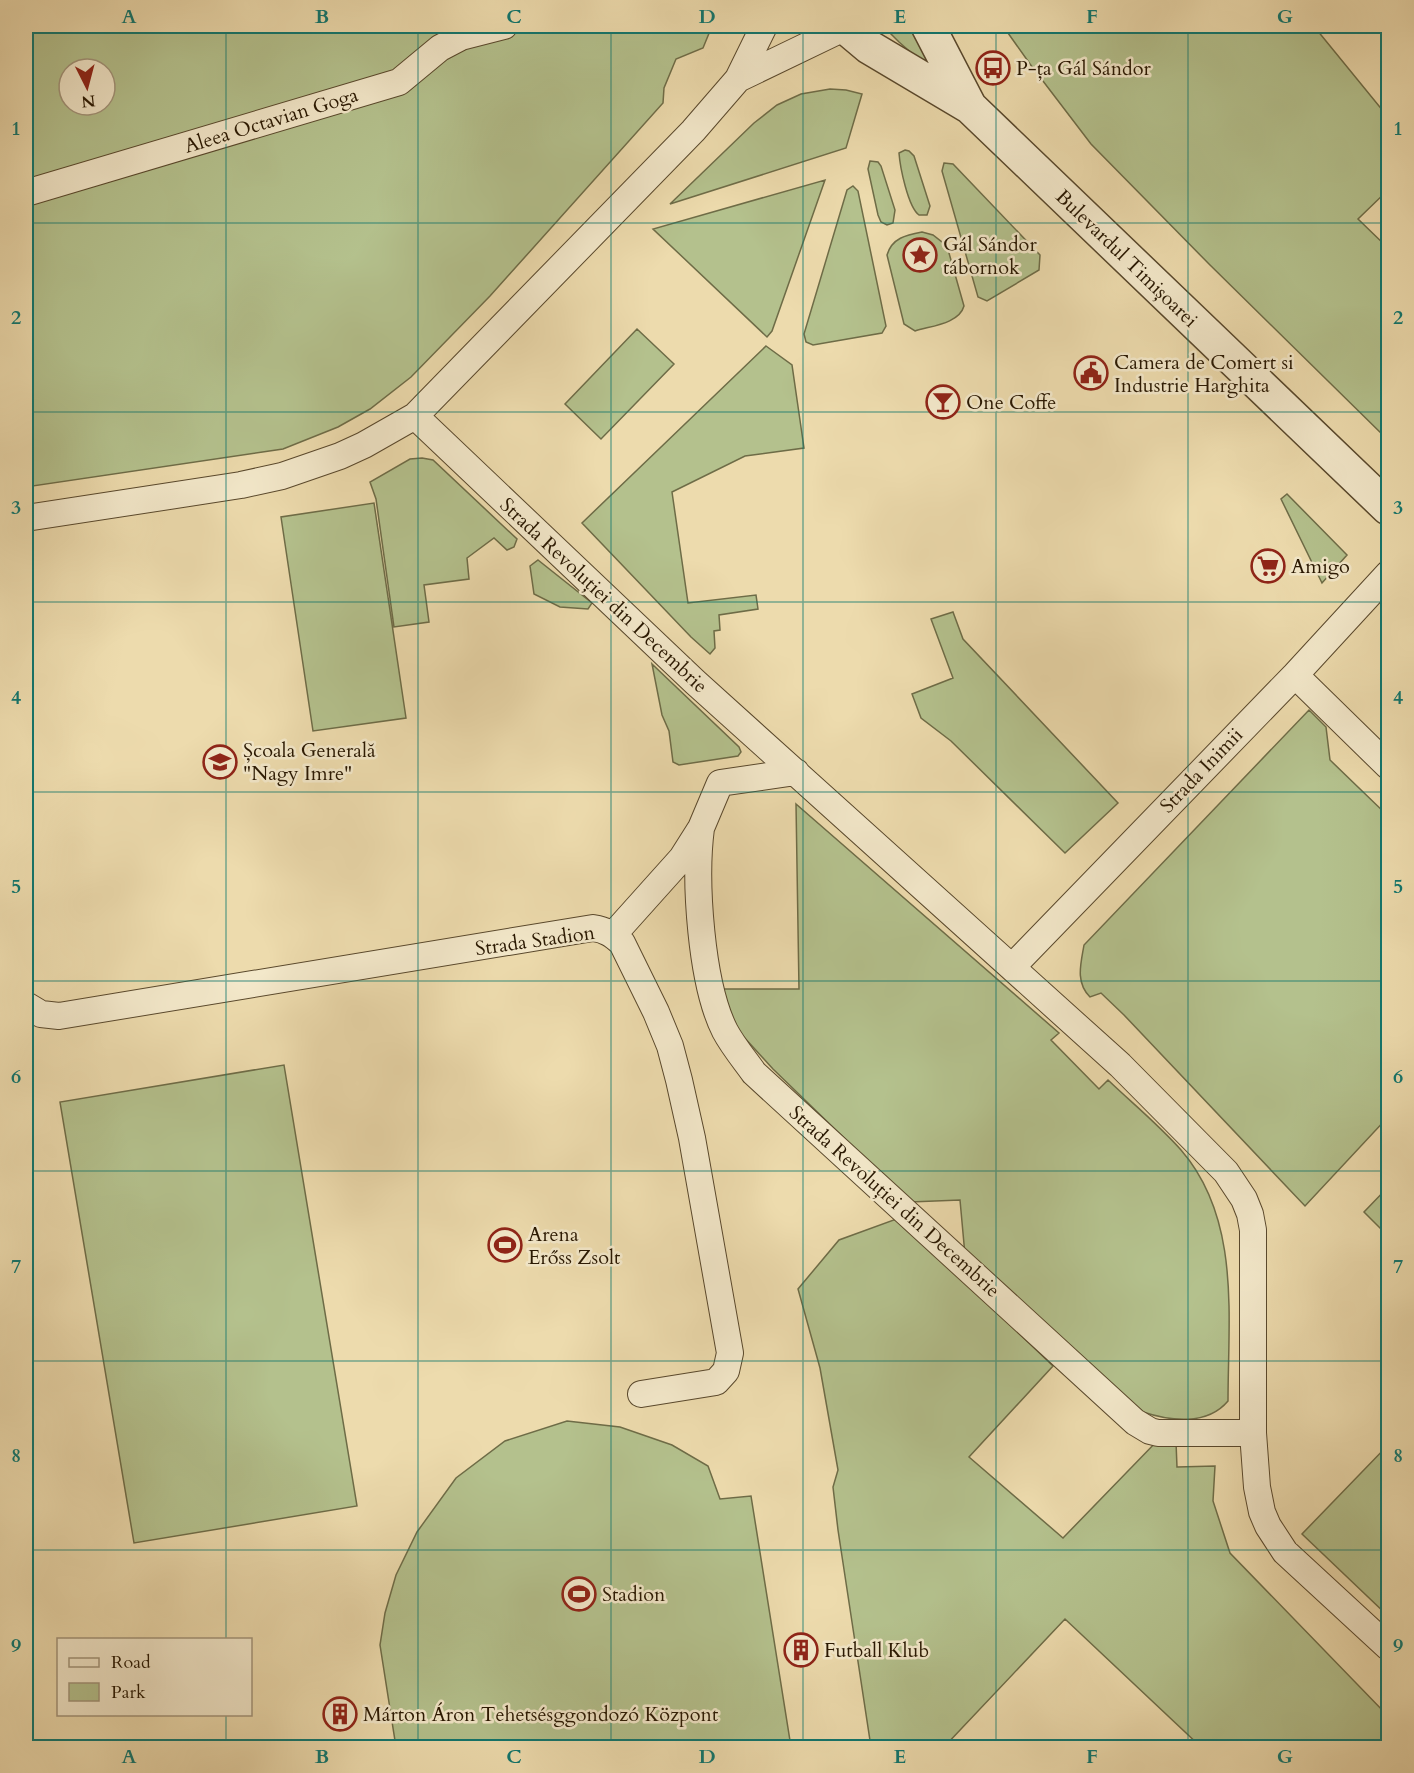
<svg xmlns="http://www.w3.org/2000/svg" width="1414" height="1773" font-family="Cardo,serif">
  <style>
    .green { fill: #b4c18d; stroke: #6e6c47; stroke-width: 1.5; fill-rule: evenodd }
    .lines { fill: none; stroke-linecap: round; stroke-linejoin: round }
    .minor-casing { stroke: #59482c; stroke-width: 28 }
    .tertiary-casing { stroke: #59482c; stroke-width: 36 }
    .minor { stroke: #f3e8ca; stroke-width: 26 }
    .tertiary { stroke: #f3e8ca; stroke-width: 33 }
    .grid { fill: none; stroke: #0f766e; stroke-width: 1.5; stroke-opacity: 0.55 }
    .labels { text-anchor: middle; stroke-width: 5; stroke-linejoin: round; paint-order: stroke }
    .poi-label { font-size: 20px; fill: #281701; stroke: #f3e8ca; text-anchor: start }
    .street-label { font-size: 20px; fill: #281701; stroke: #f3e8ca }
    .neatline { fill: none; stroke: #0f766e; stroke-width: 2 }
    .grid-label { font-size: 20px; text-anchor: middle; font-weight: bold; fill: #0f766e }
  </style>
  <rect width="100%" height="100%" fill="#eddbad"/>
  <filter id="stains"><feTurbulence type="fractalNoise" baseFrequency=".00333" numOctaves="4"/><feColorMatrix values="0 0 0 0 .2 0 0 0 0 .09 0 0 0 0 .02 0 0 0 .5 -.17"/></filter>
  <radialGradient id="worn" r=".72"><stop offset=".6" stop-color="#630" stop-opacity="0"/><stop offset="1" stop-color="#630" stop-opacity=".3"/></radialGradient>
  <path class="green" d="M26,26H712L703,48L676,59L664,88L663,103L490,296L411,377L370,409L338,427L283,449L26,487ZM69,69H105V105H69Z
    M883,26H914L949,86L899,42Z
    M1003,26H1313L1317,30L1388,117V190L1358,219L1388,248V440L1209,264L1091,144L1030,64Z
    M830,89L846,90L862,94L846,148L670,204L754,123L777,105L801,94Z
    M905,150L909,151L914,156L930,206L927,215H919C908,207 900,167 899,153Z
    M870,161L878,162L881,166L895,210L893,223L887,225L881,222L878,215L868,169Z
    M944,163L953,164L1040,255L1039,270L987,301L978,297L942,171Z
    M825,180L772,331L767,337L653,229Z
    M853,186L858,191L886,326L882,333L813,345L806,342L804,334L847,190Z
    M922,232L933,235L947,246L964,306C959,324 930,326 915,331L904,324L887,255C892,238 906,235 922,232Z
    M637,329L674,364L601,439L565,404Z
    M766,346L792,365L804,448L745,456L672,492L688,603L756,595L758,609L719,615L720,630L714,631L715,648L710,654L691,637L582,523Z
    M422,458L433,460L517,539L514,547L507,550L494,538L467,558L469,579L424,585L429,622L394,627L376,499L370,482L410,459Z
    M1287,494L1347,555L1322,583L1281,499Z
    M374,503L406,718L313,731L281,517Z
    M538,560L592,603L588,609L560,607L534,594L530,566Z
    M953,612L963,639L1118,803L1065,853L951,741L921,718L912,694L953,678L931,619Z
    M652,664L739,747L741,752L738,756L679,765L673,762L669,731L662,715Z
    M1309,710L1326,727L1330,760L1388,816V1117L1305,1206L1124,1015L1101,993L1090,997C1075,982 1081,963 1084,945Z
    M796,804L1059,1033L1051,1040L1099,1089L1108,1080C1132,1103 1159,1125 1181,1150C1241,1219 1228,1317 1228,1401C1207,1426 1170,1421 1143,1412L965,1255L960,1200L910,1202L773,1069L732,1024L721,989H799Z
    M284,1065L357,1506L134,1543L60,1102Z
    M1388,1187V1236L1364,1212Z
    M899,1218L1053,1366L969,1457L1063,1538L1159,1439L1176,1442L1177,1467L1215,1466L1213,1501L1230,1553L1388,1716V1747H1201L1065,1619L944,1747H871L838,1530L833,1487L838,1470L820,1368L798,1289L839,1240Z
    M567,1421L620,1427L672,1445L708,1466L720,1499L751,1496L791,1747H396L380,1645L385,1613L396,1575L417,1532L456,1478L505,1441Z
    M1388,1445V1616L1302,1534Z"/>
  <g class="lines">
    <defs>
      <path id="minor" d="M738,79L848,26
        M26,193L399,82L440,48L461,37L504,26
        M415,416L695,682L1120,1065L1226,1172L1244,1199L1250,1214L1253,1230V1433L1257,1487L1262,1512L1268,1526L1285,1552L1388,1647
        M26,518L241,485L282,476L340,456L364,445L415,416L693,131L738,79L764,26
        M1295,675L1388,766
        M701,828C694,881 701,984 725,1031C733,1046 744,1059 754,1073L1135,1422L1150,1431L1158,1433H1253
        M613,935L682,858L701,828L720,783L796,772
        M1012,967L1295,675L1388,574
        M26,1005L41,1014L59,1016L593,928C606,930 612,934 622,943L656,1012L670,1046L679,1080L692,1138L730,1353L726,1371L716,1382L641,1394"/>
      <path id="tertiary" d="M844,26L869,47L970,107L1388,508
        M928,26L970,107"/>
    </defs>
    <use href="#minor" class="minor-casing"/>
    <use href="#tertiary" class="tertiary-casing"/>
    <use href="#minor" class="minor"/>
    <use href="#tertiary" class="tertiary"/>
  </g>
  <path class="grid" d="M226,26V1640M418,26V1748M611,26V1748M803,26V1748M996,26V1748M1188,26V1748M26,223H1388M26,412H1388M26,602H1388M26,792H1388M26,981H1388M26,1171H1388M26,1361H1388M26,1550H1388M226,1714V1748"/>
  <defs>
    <symbol id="bus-ring" viewBox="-11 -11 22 22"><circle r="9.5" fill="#f3e8ca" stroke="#8f2418" stroke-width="1.5"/><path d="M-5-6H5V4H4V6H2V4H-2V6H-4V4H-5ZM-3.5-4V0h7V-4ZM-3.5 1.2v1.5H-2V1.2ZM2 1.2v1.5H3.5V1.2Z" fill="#8f2418"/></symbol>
    <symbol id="sight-ring" viewBox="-11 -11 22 22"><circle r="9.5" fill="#f3e8ca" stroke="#8f2418" stroke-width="1.5"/><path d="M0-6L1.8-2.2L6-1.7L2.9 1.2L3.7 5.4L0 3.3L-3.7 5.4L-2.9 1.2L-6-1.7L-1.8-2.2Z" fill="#8f2418"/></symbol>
    <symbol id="civic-ring" viewBox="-11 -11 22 22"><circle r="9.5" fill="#f3e8ca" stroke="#8f2418" stroke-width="1.5"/><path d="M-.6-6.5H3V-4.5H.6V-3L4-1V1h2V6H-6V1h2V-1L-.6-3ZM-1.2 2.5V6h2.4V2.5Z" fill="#8f2418"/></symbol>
    <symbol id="bar-ring" viewBox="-11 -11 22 22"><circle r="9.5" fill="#f3e8ca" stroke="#8f2418" stroke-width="1.5"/><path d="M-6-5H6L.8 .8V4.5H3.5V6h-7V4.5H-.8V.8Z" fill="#8f2418"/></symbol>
    <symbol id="supermarket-ring" viewBox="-11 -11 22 22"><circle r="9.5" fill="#f3e8ca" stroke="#8f2418" stroke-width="1.5"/><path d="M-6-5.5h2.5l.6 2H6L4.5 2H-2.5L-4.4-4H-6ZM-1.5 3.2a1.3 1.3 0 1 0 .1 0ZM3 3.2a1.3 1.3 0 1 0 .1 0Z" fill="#8f2418"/></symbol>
    <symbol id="school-ring" viewBox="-11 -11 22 22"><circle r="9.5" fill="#f3e8ca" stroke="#8f2418" stroke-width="1.5"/><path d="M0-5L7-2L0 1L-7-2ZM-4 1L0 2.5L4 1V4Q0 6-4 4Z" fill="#8f2418"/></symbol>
    <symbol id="stadium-ring" viewBox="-11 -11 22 22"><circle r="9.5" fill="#f3e8ca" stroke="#8f2418" stroke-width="1.5"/><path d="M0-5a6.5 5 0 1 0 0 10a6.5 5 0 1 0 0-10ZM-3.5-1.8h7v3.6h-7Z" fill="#8f2418"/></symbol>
    <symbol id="building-ring" viewBox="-11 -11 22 22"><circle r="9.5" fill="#f3e8ca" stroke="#8f2418" stroke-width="1.5"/><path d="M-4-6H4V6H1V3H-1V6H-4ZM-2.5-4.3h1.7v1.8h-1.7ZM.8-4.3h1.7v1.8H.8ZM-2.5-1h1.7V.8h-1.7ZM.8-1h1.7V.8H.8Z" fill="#8f2418"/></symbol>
  </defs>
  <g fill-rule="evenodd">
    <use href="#bus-ring" x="974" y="49" width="38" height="38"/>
    <use href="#sight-ring" x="901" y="236" width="38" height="38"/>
    <use href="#civic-ring" x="1072" y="354" width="38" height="38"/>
    <use href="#bar-ring" x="924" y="383" width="38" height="38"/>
    <use href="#supermarket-ring" x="1249" y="547" width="38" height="38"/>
    <use href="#school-ring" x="201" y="743" width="38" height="38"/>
    <use href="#stadium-ring" x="486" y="1226" width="38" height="38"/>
    <use href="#stadium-ring" x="560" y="1575" width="38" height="38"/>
    <use href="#building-ring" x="782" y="1631" width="38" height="38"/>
    <use href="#building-ring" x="321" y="1695" width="38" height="38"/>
  </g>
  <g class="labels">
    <g class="poi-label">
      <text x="1016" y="75">P-ța Gál Sándor</text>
      <text x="943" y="251">Gál Sándor<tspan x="943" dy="23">tábornok</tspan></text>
      <text x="1114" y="369">Camera de Comert si<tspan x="1114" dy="23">Industrie Harghita</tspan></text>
      <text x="966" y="409">One Coffe</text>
      <text x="1291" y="573">Amigo</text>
      <text x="243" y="757">Școala Generală<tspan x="243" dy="23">"Nagy Imre"</tspan></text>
      <text x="528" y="1241">Arena<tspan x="528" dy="23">Erőss Zsolt</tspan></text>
      <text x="602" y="1601">Stadion</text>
      <text x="824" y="1657">Futball Klub</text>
      <text x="363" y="1721">Márton Áron Tehetsésggondozó Központ</text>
    </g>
    <g class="street-label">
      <text transform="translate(271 120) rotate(-17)" y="7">Aleea Octavian Goga</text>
      <text transform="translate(1127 258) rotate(44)" y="7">Bulevardul Timișoarei</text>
      <text transform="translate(604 595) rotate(43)" y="7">Strada Revoluției din Decembrie</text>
      <text transform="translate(1201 770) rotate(-46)" y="7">Strada Inimii</text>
      <text transform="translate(535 940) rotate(-8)" y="7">Strada Stadion</text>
      <text transform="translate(895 1201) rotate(42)" y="7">Strada Revoluției din Decembrie</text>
    </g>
  </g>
  <rect width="1414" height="1773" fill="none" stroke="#eddbad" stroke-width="66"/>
  <rect x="57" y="1638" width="195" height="78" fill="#f3e8ca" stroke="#a2947a" stroke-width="1.5"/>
  <rect x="69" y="1658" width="30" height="9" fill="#f3e8ca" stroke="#a2947a" stroke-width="1.5"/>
  <text x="111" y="1668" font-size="18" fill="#281701">Road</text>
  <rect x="69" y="1683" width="30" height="18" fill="#b4c18d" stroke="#a2947a" stroke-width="1.5"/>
  <text x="111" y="1698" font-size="18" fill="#281701">Park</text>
  <g transform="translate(87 87) rotate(174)"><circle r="28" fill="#f3e8ca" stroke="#a2947a" stroke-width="1.5"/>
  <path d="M0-4.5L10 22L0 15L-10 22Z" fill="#8f2418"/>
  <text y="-9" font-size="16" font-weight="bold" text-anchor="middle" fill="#281701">N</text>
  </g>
  <rect x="33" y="33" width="1348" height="1707" class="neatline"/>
  <g class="grid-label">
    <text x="129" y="23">A</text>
    <text x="322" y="23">B</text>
    <text x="514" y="23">C</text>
    <text x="707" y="23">D</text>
    <text x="900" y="23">E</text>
    <text x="1092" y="23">F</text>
    <text x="1285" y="23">G</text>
    <text x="16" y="135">1</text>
    <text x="1398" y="135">1</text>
    <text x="16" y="324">2</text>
    <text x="1398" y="324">2</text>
    <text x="16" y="514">3</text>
    <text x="1398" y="514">3</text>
    <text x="16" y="704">4</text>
    <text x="1398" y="704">4</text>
    <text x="16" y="893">5</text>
    <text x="1398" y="893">5</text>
    <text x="16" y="1083">6</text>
    <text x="1398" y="1083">6</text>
    <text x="16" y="1273">7</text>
    <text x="1398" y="1273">7</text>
    <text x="16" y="1462">8</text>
    <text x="1398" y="1462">8</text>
    <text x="16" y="1652">9</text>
    <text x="1398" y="1652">9</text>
    <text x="129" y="1763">A</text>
    <text x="322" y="1763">B</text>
    <text x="514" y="1763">C</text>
    <text x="707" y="1763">D</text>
    <text x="900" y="1763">E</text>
    <text x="1092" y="1763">F</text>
    <text x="1285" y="1763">G</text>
  </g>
  <rect width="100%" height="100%" filter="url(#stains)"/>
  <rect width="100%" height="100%" fill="url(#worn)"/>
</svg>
